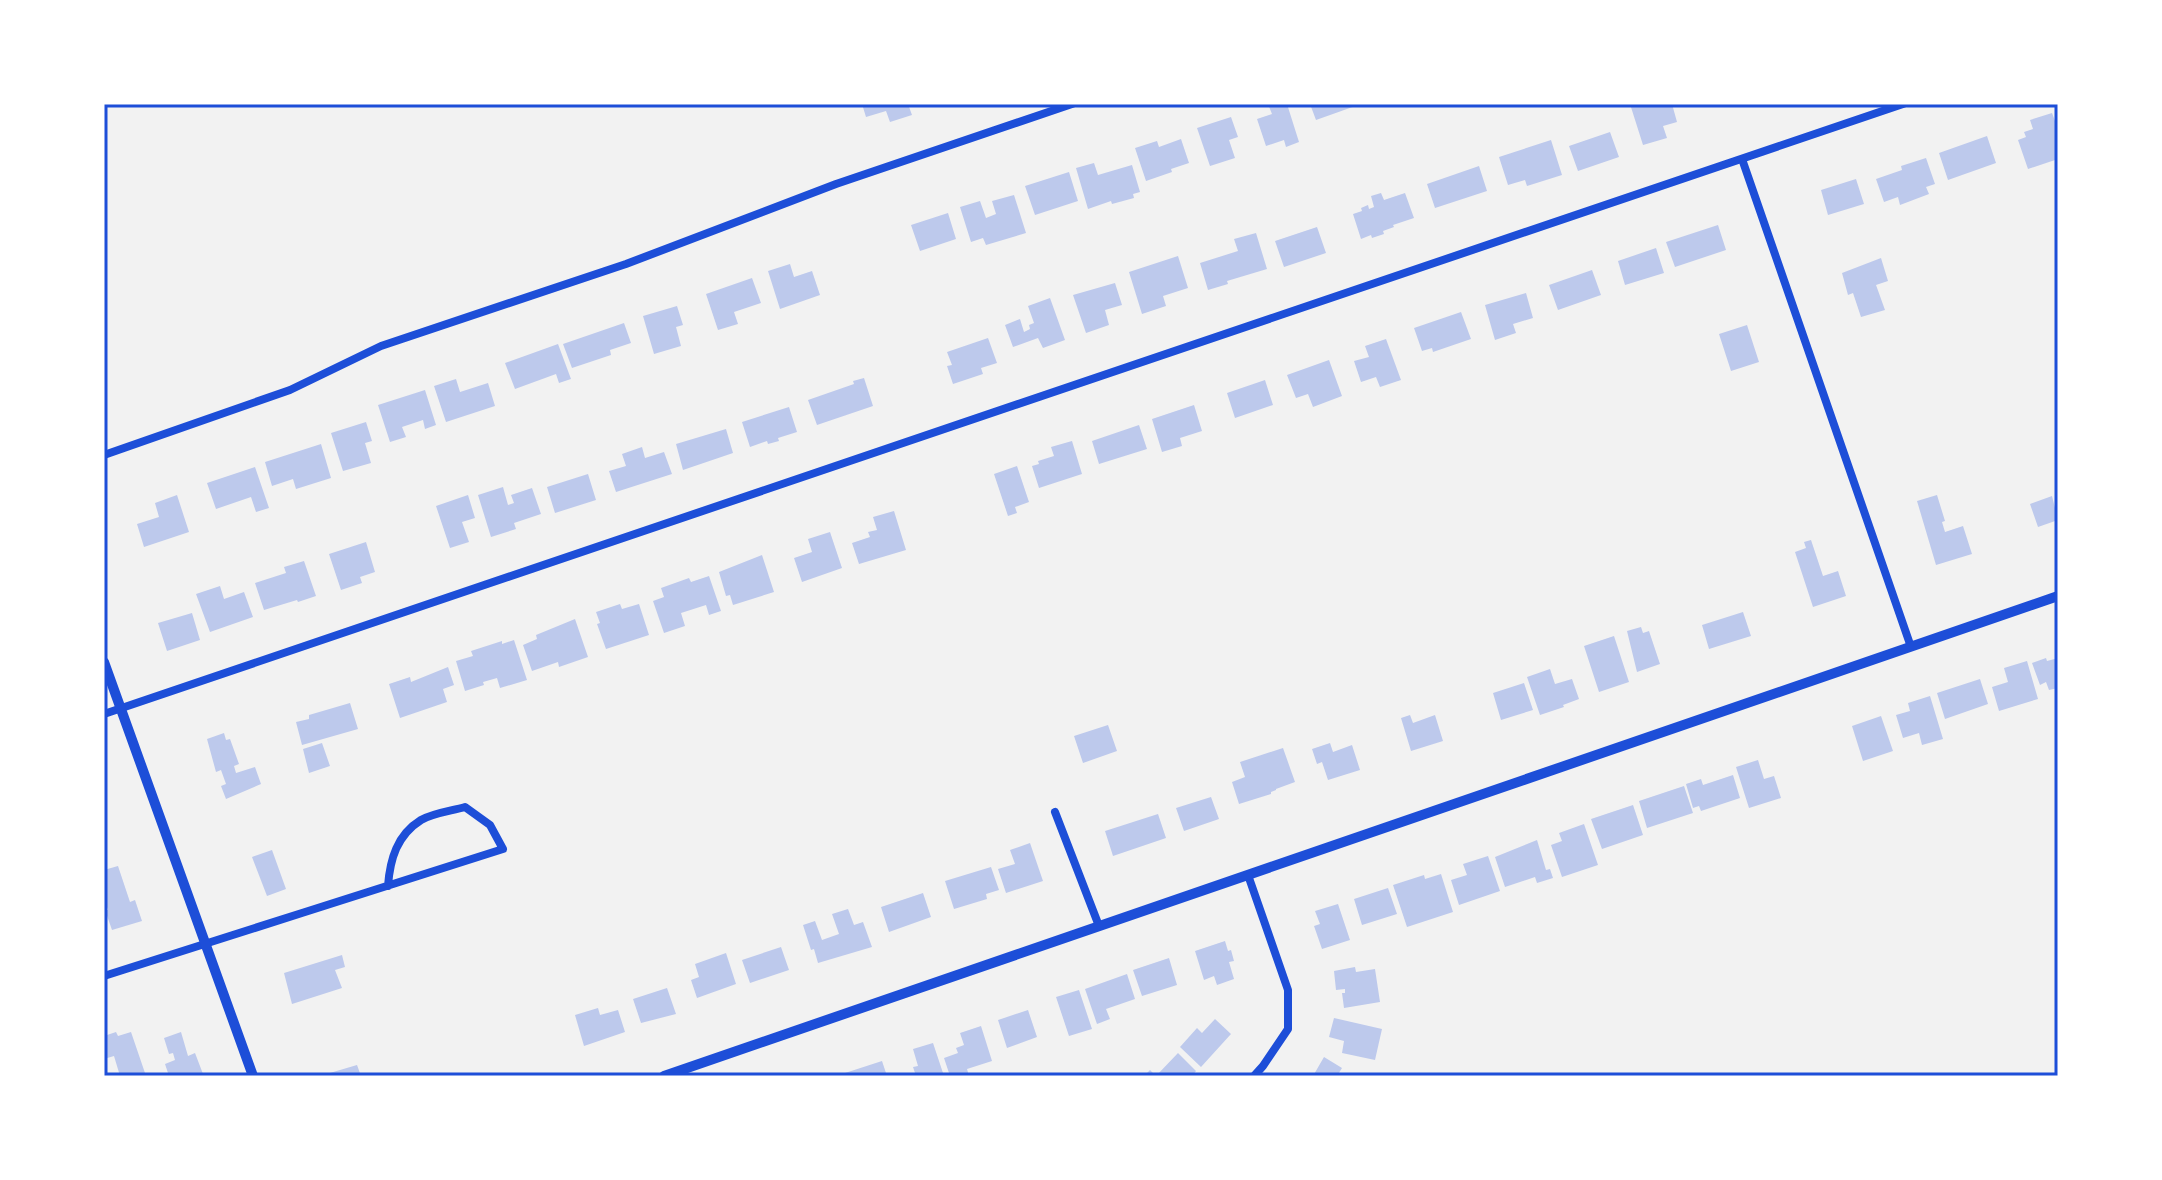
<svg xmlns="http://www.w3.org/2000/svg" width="2162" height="1180" font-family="'Asap Condensed',sans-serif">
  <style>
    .building { fill: #bdc9ec }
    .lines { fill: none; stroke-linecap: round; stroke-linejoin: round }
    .minor { stroke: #1d4ed8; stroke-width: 8 }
    .tertiary { stroke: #1d4ed8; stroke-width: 10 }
    .neatline { fill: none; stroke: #1d4ed8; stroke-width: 3 }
  </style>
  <rect width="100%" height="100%" fill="#f2f2f2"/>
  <path class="building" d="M862,104H908L912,115L890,122L886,111L866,117Z
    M1268,104H1287L1299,142L1286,147L1284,140L1266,146L1257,119L1272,114Z
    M1310,104H1361L1316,120Z
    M1630,104H1672L1677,122L1663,126L1667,138L1643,145Z
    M2052,113L2058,129V159L2028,169L2018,140L2026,137L2024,132L2033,129L2030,120Z
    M1231,117L1238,137L1229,140L1235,158L1210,166L1197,128Z
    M1610,132L1619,157L1578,171L1569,146Z
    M1987,136L1996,163L1948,180L1939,153Z
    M1181,139L1189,163L1171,169L1172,172L1146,181L1135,148L1157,141L1159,147Z
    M1551,140L1562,175L1527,186L1525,180L1508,185L1499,157Z
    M1926,158L1935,184L1926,187L1929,194L1900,205L1898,197L1884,202L1876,179L1902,170L1901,166Z
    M1094,163L1098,175L1132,165L1140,192L1133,194L1134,198L1112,204L1111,201L1088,209L1076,168Z
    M1479,166L1487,191L1435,208L1427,184Z
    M1069,172L1078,201L1035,215L1025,186Z
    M1856,179L1864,204L1828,215L1821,190Z
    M1381,193L1384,200L1405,193L1414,218L1393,225L1394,227L1383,231L1384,234L1372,238L1371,235L1361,239L1353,214L1362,211L1361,208L1368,205L1369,209L1374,207L1371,196Z
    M1014,195L1026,233L986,245L983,238L971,242L960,207L980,201L986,218L996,214L992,201Z
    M948,213L956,239L920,251L911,225Z
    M1718,225L1726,250L1675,267L1666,242Z
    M1317,227L1326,253L1284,267L1275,241Z
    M1256,233L1267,269L1227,281L1228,284L1208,290L1200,263L1238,251L1234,239Z
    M1656,248L1664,273L1625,285L1618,261Z
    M1178,256L1188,288L1163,296L1166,306L1142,314L1129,272Z
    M1881,258L1888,281L1876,285L1885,310L1861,317L1853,293L1848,295L1842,273Z
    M790,264L794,277L812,271L820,295L780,309L768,271Z
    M1592,270L1601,295L1558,310L1549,285Z
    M752,278L761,303L734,312L738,324L718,330L706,294Z
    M1115,283L1122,305L1105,310L1109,325L1086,333L1073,295Z
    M1526,293L1533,318L1513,324L1516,333L1495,340L1485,305Z
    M1050,298L1065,340L1043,348L1038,338L1013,347L1005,325L1020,319L1024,332L1030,329L1029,325L1034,323L1028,306Z
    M677,306L683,325L676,327L681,346L654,354L643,316Z
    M1461,312L1471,339L1433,352L1432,348L1422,351L1414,328Z
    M624,323L631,343L610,350L611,355L572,368L563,344Z
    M1747,325L1759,362L1731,371L1719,334Z
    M988,338L997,363L981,368L983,374L953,384L947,366L952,365L947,352Z
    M1386,339L1401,380L1380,387L1376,377L1361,382L1354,361L1369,357L1365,346Z
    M558,344L571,379L559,383L556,374L515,389L505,363Z
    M1329,360L1342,396L1313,407L1308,394L1296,398L1287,375Z
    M864,378L873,406L817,425L808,400L854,384L853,381Z
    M456,379L460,392L488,383L495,406L446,422L434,386Z
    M1265,380L1273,405L1235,418L1227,393Z
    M425,390L436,425L425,429L423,420L402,427L406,437L390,442L378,405Z
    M1194,405L1202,431L1180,438L1182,446L1162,452L1152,419Z
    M789,407L797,432L778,438L779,441L768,444L767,441L750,447L742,422Z
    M366,422L372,441L365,443L371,463L343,471L331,433Z
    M1139,425L1147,449L1099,464L1092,441Z
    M726,429L733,453L683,470L676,444Z
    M1072,441L1082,474L1039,488L1032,466L1039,464L1038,461L1054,456L1051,447Z
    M321,444L331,478L296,489L293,479L272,486L265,462Z
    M642,447L645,458L664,452L672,474L616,492L609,471L626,466L622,454Z
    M1017,466L1029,502L1015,507L1017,513L1008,516L994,474Z
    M255,467L269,508L256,512L251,497L216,509L207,483Z
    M588,474L596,500L555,513L547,487Z
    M503,487L508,505L514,503L511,495L532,488L541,514L514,523L516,529L491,537L478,495Z
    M177,495L189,532L144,547L137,524L159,517L155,503Z
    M468,495L475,518L462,522L469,542L450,548L436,506Z
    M1937,495L1945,521L1942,522L1945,532L1963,526L1972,554L1936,565L1917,501Z
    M2052,496L2058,520L2038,527L2030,504Z
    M894,511L906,550L859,564L852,543L870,537L868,532L877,530L873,517Z
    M830,532L842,568L802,582L794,558L812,552L808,539Z
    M1811,540L1823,576L1838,571L1846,596L1813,607L1795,552L1806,548L1804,542Z
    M366,542L375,572L360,577L362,583L341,590L329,554Z
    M762,555L774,592L733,605L730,595L726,596L719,572Z
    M304,561L316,596L298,602L297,600L264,610L255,583L286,573L284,567Z
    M709,576L721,611L709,615L706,605L681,613L685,626L664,633L653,601L664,597L661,588L689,578L691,582Z
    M220,586L224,599L244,592L253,617L210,632L196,594Z
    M620,604L622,609L639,604L649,635L606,649L597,624L600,623L596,612Z
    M1743,612L1751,636L1709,649L1702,625Z
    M192,613L200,640L167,651L158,623Z
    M575,619L588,657L559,667L558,662L532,671L523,645L537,639L536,635Z
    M1641,627L1643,633L1649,631L1660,664L1637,672L1627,631Z
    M1614,636L1629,682L1599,692L1584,646Z
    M514,640L527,680L500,688L497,678L483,682L484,685L465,691L456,661L473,656L471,651L502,641V644Z
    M2046,658L2047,661L2058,658V688L2049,690L2046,682L2040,685L2032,663Z
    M2027,661L2038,699L1999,711L1992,687L2008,682L2004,668Z
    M448,667L454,685L443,689L447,702L400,718L389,684L410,677L411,682Z
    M1550,669L1555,684L1572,679L1579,699L1563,705L1564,707L1540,715L1527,677Z
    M1980,679L1988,704L1945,719L1937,693Z
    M1524,683L1533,710L1501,720L1493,693Z
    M1930,696L1943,739L1922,745L1919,733L1903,738L1896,715L1910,711L1908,703Z
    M350,703L358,729L302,745L296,722L309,719V715Z
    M1410,715L1413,723L1435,715L1443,741L1411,751L1401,718Z
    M1881,716L1893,751L1863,761L1852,726Z
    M1108,725L1117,751L1083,763L1074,736Z
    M224,733L226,740L230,739L239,764L234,766L236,773L255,767L261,784L226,799L221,786L226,784L221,770L216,772L207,739Z
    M322,743L330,766L309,773L303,749Z
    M1330,743L1333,752L1352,745L1360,770L1328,780L1322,762L1317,764L1312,749Z
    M1283,748L1295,782L1276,789V790L1271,792V794L1239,804L1232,782L1245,777L1240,762Z
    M1758,760L1764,779L1774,776L1781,798L1749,808L1736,767Z
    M1733,775L1740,798L1701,811L1699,806L1693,808L1686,784L1701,779L1703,785Z
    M1684,786L1693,813L1647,828L1639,801Z
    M1211,797L1219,819L1184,831L1176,808Z
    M1633,805L1643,835L1602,849L1591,819Z
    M1158,814L1166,838L1113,856L1105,831Z
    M1584,824L1598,865L1562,877L1551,845L1562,841L1559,833Z
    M1537,840L1546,870L1550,869L1553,878L1537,883L1535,877L1505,887L1495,857Z
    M1030,843L1043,881L1006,893L998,869L1015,864L1010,850Z
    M272,850L286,889L267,896L252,857Z
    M1488,856L1500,891L1459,905L1451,880L1467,875L1463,864Z
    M118,866L130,902L135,900L142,921L112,930L105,910H108L104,898V870Z
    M991,867L999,890L986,894L987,899L954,909L945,881Z
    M1441,874L1453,912L1407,927L1393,885L1424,875L1425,879Z
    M1388,888L1397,914L1362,925L1354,899Z
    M923,893L931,917L889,932L881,907Z
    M1338,904L1350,940L1322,949L1314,926L1320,924L1315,911Z
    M848,909L854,925L863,922L872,947L818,963L814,949L811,950L803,925L815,921L822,940L839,934L832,914Z
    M1225,941L1228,951L1231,950L1234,961L1229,962L1234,979L1217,985L1214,976L1204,980L1195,951Z
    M781,947L789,970L750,983L742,960Z
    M726,953L736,984L697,998L691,980L699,977L695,964Z
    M342,955L345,967L335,970L342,988L292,1004L284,973Z
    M1169,958L1177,985L1142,996L1133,970Z
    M1355,967L1356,972L1375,969L1380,1002L1344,1008L1342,993H1345V989L1336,990L1334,971Z
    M1127,974L1135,999L1106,1009L1110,1019L1097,1024L1085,989Z
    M667,988L676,1014L641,1023L633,999Z
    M1079,990L1092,1029L1069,1036L1056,997Z
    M598,1008L600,1015L618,1010L625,1032L584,1046L575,1015Z
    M1028,1010L1037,1037L1007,1048L998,1020Z
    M1334,1018L1382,1029L1375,1060L1342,1053L1344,1041L1329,1037Z
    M1215,1019L1231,1034L1201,1067L1180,1047L1197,1028L1202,1033Z
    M981,1026L992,1061L967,1069L969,1076H950L944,1058L958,1053L956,1048L964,1045L960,1033Z
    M116,1032L118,1036L131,1032L145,1073L137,1076H120L114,1056L104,1059V1036Z
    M181,1032L188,1056L195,1053L203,1074L169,1076L165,1064L175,1060L173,1053L169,1054L164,1038Z
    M933,1043L944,1076H916L913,1067L918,1066L913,1049Z
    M1178,1053L1196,1071L1192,1076H1144L1150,1070L1156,1076Z
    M1324,1057L1342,1068L1337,1076H1313Z
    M882,1061L887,1076H846L845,1073Z
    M357,1065L361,1076H323V1075Z"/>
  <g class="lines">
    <path class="minor" d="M1742,159L1911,647
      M104,455L290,390L381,346L626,264L836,184L1072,104
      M104,714L1903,104
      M1055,812L1099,926
      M1248,875L1288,990V1029L1263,1066L1254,1076
      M104,976C237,933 370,892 503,849L490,825L465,807C451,811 433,813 421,820C397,835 390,859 388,886"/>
    <path class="tertiary" d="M104,662L253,1076
      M664,1076L2058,596"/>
  </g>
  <rect width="2162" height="1180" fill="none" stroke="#ffffff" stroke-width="212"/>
  <rect x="106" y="106" width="1950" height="968" class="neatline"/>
</svg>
